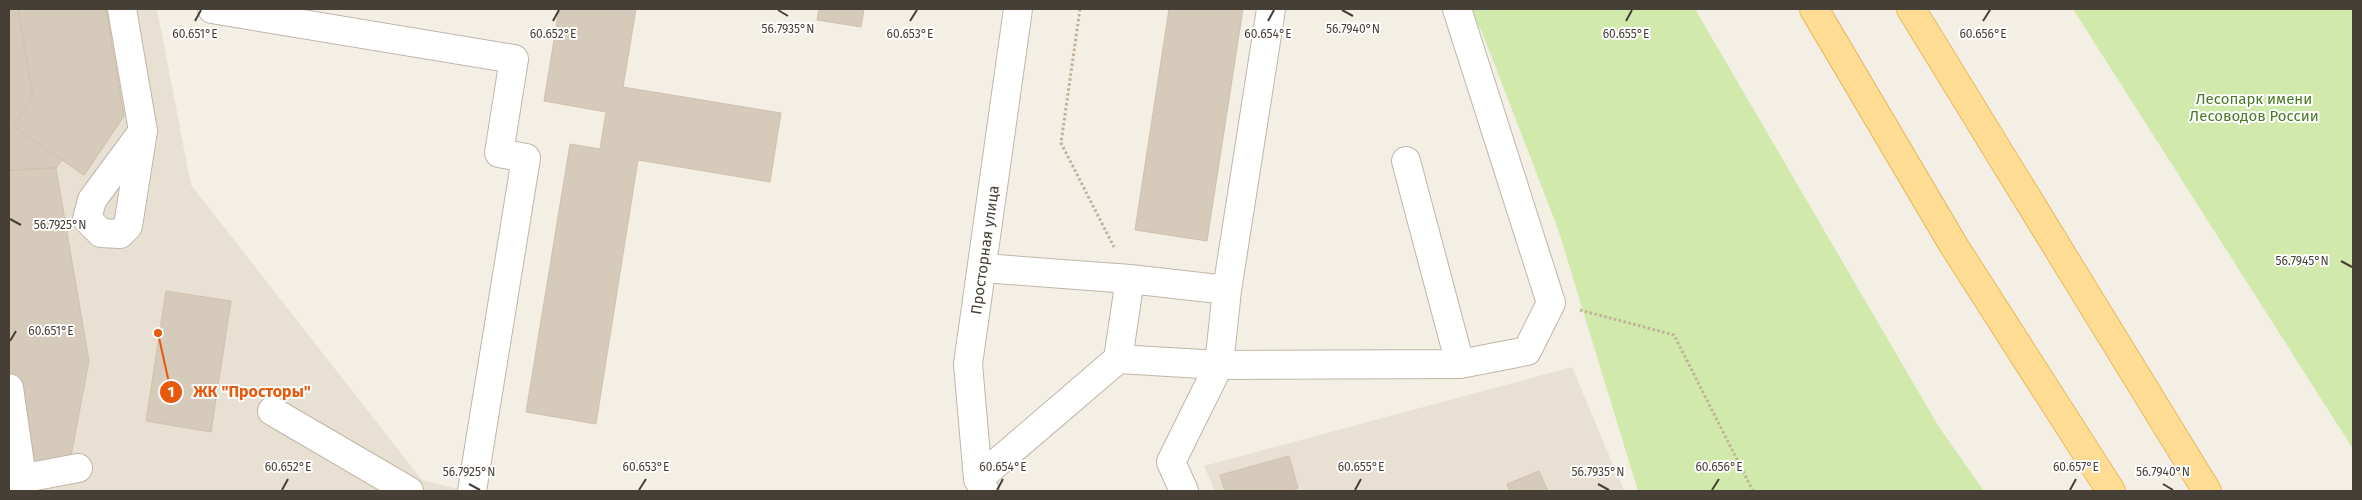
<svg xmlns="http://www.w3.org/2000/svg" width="2362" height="500" font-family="'Fira Sans',sans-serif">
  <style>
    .residential { fill: #e8e0d3 }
    .green { fill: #d1eaac }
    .building { fill: #d6caba; stroke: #d1c1ad }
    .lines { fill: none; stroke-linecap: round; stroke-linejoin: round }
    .minor-casing { stroke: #bfb6a8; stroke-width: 30 }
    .major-casing { stroke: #e8b95f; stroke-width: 30 }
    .path { stroke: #c2b198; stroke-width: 3; stroke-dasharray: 2.5 2.5; stroke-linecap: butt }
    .minor { stroke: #fff; stroke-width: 28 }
    .major { stroke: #ffdc93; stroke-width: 28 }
    .ticks { fill: none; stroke: #463f35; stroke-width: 2 }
    .labels { text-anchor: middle; stroke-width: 4; stroke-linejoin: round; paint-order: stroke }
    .park-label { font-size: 15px; fill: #497a25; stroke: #fff }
    .street-label { font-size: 15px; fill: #463f35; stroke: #fff }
    .ticks-label { font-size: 12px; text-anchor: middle; fill: #463f35; stroke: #fff; stroke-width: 4; stroke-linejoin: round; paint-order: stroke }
    .leader { fill: none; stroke: #e8590c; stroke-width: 2 }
    .callout-dot { fill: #e8590c; stroke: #fff; stroke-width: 2 }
    .mark-label { font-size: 15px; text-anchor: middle; font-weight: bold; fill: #fff }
    .callout-label { font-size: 16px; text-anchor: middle; font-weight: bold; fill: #e8590c; stroke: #fff; stroke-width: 4; stroke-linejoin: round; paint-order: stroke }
  </style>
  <rect width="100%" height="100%" fill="#f3efe5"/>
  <path class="residential" d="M9,9H157L191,185L422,480L466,491H9Z
    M1572,367L1624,491H1215L1204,466Z"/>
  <path class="green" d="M1468,9H1695L1939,427L1984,491H1638L1558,229L1482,32Z
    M2073,9H2353V449Z"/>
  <path class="building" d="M9,9H106L124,116L84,175L62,160L56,168L9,170Z
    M18,9H106L124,116L84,175L13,126L33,97Z
    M559,9H636L623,87L781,113L770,182L638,160L596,424L526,412L570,144L600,149L606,112L544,101Z
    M819,9H864L861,27L817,20Z
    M1169,9H1243L1207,241L1135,230Z
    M56,168L89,361L71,456L9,467V170Z
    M166,291L231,301L211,432L146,421Z
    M1289,456L1298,488L1286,491H1225L1220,475Z
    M1539,471L1548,491H1509L1507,484Z"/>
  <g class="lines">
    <defs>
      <path id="minor" d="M122,9L143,131
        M212,9L514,59L499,153L526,158L472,491
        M143,131L128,226L120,234L101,233L87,219L92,200Z
        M1406,161L1460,364
        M983,268L1130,279L1227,290
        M1118,359L1130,279
        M9,388L22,478
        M272,411L409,491
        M978,479L1118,359L1219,365L1460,364L1527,351L1551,303L1457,9
        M9,481L78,468
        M985,491L978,479L968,364L1018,9
        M1184,491L1171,462L1219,365L1227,290L1271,9"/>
      <path id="major" d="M1814,9L1954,246L2111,491
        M1911,9L2207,491"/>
    </defs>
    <use href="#minor" class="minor-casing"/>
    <use href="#major" class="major-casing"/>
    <path class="path" d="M1080,9L1061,143L1114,247
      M1580,310L1674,335L1753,491"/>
    <use href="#minor" class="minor"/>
    <use href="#major" class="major"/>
  </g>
  <path class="ticks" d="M778,10L788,16M1342,10L1353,16M195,21L201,10M553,21L559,10M910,21L917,10M1268,21L1274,10M1626,21L1632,10M1983,21L1990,10M10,219L21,225M2341,261L2352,267M10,341L16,331M469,484L480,490M1598,484L1609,490M2163,484L2173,490M282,490L288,479M639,490L646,479M997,490L1003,479M1355,490L1361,479M1712,490L1719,479M2070,490L2076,479"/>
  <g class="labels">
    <g class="park-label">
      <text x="2254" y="104">Лесопарк имени<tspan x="2254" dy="17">Лесоводов России</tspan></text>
    </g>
    <g class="street-label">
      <text transform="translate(985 250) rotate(-82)" y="5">Просторная улица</text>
    </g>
  </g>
  <g class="ticks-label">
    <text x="788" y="33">56.7935°N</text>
    <text x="1353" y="33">56.7940°N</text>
    <text x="195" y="38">60.651°E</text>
    <text x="553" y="38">60.652°E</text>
    <text x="910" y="38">60.653°E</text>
    <text x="1268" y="38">60.654°E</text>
    <text x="1626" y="38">60.655°E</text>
    <text x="1983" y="38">60.656°E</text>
    <text x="60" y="229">56.7925°N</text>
    <text x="2302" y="265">56.7945°N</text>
    <text x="51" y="335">60.651°E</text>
    <text x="288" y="471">60.652°E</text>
    <text x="646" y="471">60.653°E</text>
    <text x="1003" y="471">60.654°E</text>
    <text x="1361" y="471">60.655°E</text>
    <text x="1719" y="471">60.656°E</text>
    <text x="2076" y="471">60.657°E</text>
    <text x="469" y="476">56.7925°N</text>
    <text x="1598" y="476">56.7935°N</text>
    <text x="2163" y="476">56.7940°N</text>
  </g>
  <path class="leader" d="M158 333L171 392"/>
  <g class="callout-dot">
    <circle cx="158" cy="333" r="5"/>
    <circle cx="171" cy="392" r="12"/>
  </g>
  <g class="mark-label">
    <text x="171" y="397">1</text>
  </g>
  <g class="callout-label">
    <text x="252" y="397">ЖК "Просторы"</text>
  </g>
  <rect width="2362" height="500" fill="none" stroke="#463f35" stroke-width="20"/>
</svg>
